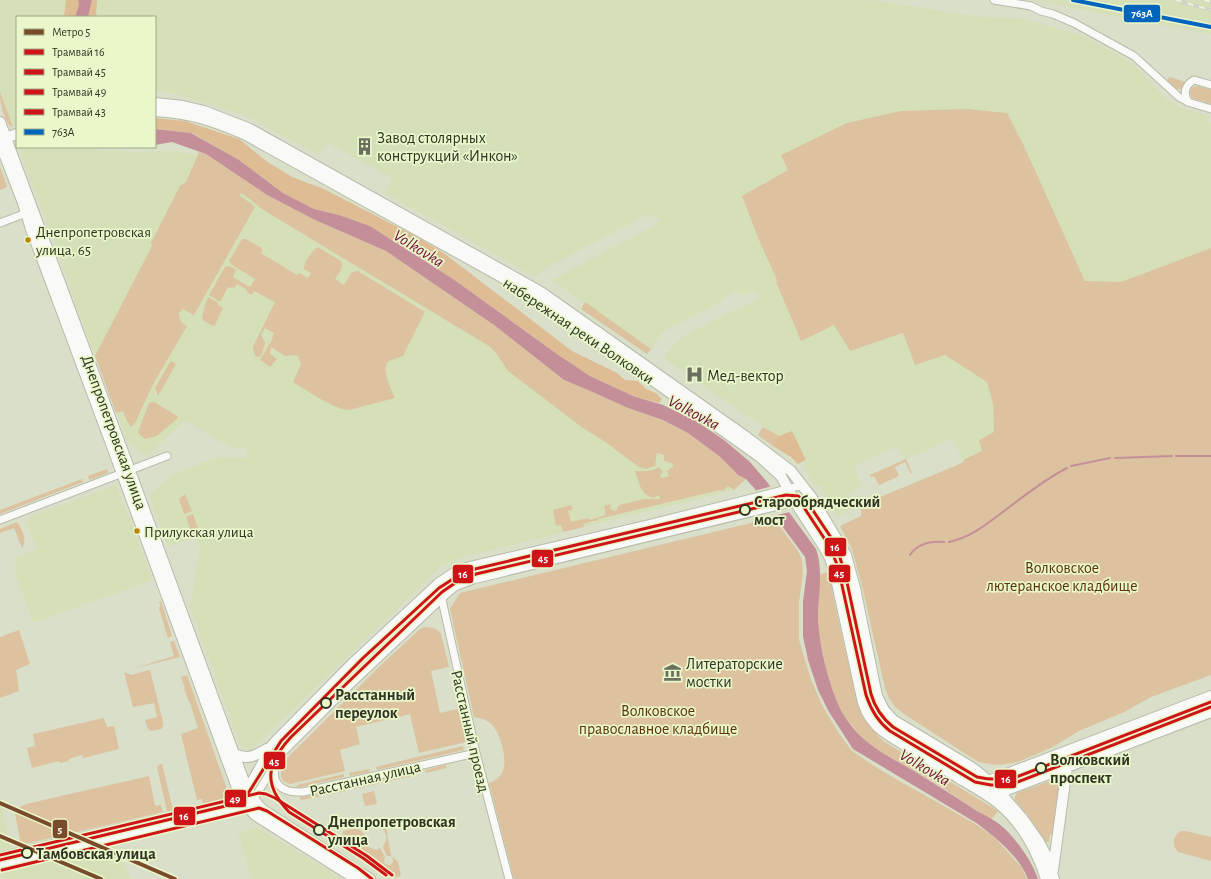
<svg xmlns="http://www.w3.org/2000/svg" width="1211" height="879" font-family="'Alegreya Sans',sans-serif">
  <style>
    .built { fill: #d5e0b9 }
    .green { fill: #dcc29f }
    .forest { fill: #debd95 }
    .water { fill: #c58f99 }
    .pier { fill: #d9dfc8 }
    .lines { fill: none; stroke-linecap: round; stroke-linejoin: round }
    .stream { stroke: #c58f99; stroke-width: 2 }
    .street-casing { stroke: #b7bcaa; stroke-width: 9 }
    .secondary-casing { stroke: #b7bcaa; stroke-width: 12 }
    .street { stroke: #f9faf7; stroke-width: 7 }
    .secondary { stroke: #f9faf7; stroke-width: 10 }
    .rail-casing { stroke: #d0d2cb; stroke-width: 3.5 }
    .rail { stroke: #eaf7cb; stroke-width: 2; stroke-dasharray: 6; stroke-linecap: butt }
    .rail-1-casing { stroke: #eaf7cb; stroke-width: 7 }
    .rail-1 { stroke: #0065bd; stroke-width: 4 }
    .tram-1-casing { stroke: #eaf7cb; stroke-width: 6 }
    .tram-2-casing { stroke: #eaf7cb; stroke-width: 6 }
    .tram-3-casing { stroke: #eaf7cb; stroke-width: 6 }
    .tram-4-casing { stroke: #eaf7cb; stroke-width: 6 }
    .tram-1 { stroke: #ce1417; stroke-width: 3 }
    .tram-2 { stroke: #ce1417; stroke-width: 3 }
    .tram-3 { stroke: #ce1417; stroke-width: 3 }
    .tram-4 { stroke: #ce1417; stroke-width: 3 }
    .metro-1-casing { stroke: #eaf7cb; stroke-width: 7 }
    .metro-1 { stroke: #7a4b2a; stroke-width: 4 }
    .bus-dot { fill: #bb840a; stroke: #eaf7cb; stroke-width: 1.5 }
    .stop-dot { fill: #eaf7cb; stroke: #2f3423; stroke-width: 2 }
    .labels { text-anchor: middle; stroke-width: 3.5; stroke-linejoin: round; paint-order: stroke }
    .bus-label { font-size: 15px; fill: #2f3423; stroke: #eaf7cb; text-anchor: start }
    .poi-label { font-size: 16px; fill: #2f3423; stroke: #eaf7cb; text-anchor: start }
    .street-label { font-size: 16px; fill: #2f3423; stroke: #eaf7cb }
    .stop-label { font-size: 16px; font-weight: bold; fill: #2f3423; stroke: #eaf7cb; text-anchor: start }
    .park-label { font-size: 16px; fill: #5d3307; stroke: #eaf7cb }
    .water-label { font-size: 17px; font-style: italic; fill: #72103b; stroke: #eaf7cb }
    .line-badge { stroke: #eaf7cb; stroke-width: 1.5 }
    .badge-label { font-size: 11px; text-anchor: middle; font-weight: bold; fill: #fff }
  </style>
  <rect width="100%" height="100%" fill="#d9dfc8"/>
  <path class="built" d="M0,0H66L64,17H17V125L13,127L0,92Z
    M97,0H871L981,17L1020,18L1073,33L1084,37L1127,60L1134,65L1163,96L1178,107L1210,116L1209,122L1211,123V248L1121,282L1085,281L1024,146L1007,113L781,155L788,170L742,197L759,240L778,280L776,282L801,341L834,325L851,351L903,333L945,355L987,381L993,404L994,432L982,451L965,458L963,461L953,440L951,439L904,460L898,446L856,465V466L854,468L862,486L847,494L854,508L836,517L820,485L815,487L803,464L807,462L792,431L779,436L743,413L664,358L673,345L683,337L726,314L760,299L756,290L749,293L742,295L737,293L736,291L722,298L723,301L662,332L651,349L552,280L655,225L654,224L659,221L658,218L648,214L544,269L536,277L385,193L392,178L328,143L318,155L247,116L173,93L155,91V17H96Z
    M1030,0H1211V34Z
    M18,147H91L97,150L134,152L167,151L196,154L198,157L196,162L734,490L463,557L440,567L251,750L241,747L190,607L200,546L193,538L168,547L150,498L151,494L173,474L217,457L247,458L246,447L234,449L185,420L147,456L134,447L127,441L95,356L44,214Z
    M116,485L126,512L130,518L152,580L34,623L15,575L16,565L14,559L37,549L26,523L29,517Z
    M0,798L11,848L0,850Z
    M256,827L333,873L341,879H252L238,833Z
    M115,845L131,879H0L6,871Z"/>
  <path class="green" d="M1170,77L1185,82L1181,89H1176L1167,80Z
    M1198,86L1211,90V104L1192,98C1188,92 1191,86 1198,86Z
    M0,92L13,127L10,126C3,117 0,104 0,92Z
    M967,109L1007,113L1024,146L1085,281L1121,282L1211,248V675L1151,697L1124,712L1079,731L1053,747L1018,762L1006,764L995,765L979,762L975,760L904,714L895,707L889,698L885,688L863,590L852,549L840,526L861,516V505L962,463L965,459L982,451L979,440L994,432L993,404L987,382L945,355L915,365L903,333L850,351L834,325L801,341L776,282L777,280L759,240L742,196L788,170L781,155L847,123L901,111Z
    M199,152L206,154L267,195L315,220L386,251L494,325L564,380L588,390L628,408L663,420L688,433L719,456L738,475L746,479L734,490L728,486L723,491L720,490L598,519L597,521H593L583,524L584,527L563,532L561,525L556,526L553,510L571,505L573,509L568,511L571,522L588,518L590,520L606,515L604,506L611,504L610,509L616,511L619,505L644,499H660L659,495L654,498C641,496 639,482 635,471C644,471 651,472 659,467L663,472L660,475L662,478L669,476L667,471L674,466L671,463L664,461V455L657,453L655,466L646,469L639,467L604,441L583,428L508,371L496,353L489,346L265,211C256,205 250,198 241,193L240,196L249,202L255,207L194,315L183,309L179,313C179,319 181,324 187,326L156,379L147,397L135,423L131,427L126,419L123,411L116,413L95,356L152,246L151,243L180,186L186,182Z
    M0,167L7,187L0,190Z
    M242,239H246L262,248V250L261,253L297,275L299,273L308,278L311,273L304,269C304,262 312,250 318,247L341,261C344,268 339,273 335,279L344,285L352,272L358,271L425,312L403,356C398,358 392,359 388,362C381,370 391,389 395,398L349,410C334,410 307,390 293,382L301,364L298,356L290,355L288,356H285L271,347L270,354L277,359L270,367L260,360L273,338L272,337L274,333L265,328L261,335L265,342V344L261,356L256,357L254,353L253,347L275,302L254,291L252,295L247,292V290L237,284L234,288L232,287L231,288L228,287L220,302L209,295L225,267C230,265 232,267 236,270L233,276L234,278L250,287L255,279L232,265L229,261Z
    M208,297L218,303V305L223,308L215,325L213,326L204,321L202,318L205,305Z
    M585,302L651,349L647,354L581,309Z
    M172,361L176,364L158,396L155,388L170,362Z
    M152,402L156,403L177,416L178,418L157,436L145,439L141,436L138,432L149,403Z
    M763,427L779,436L773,446L758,435Z
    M906,459L912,473L911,474L905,462L895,467L899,476L879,485L874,476L871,477L870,475Z
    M107,469L108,473L89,480L88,476Z
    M82,479L83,482L0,514V510Z
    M185,494L192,511L184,514L179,499Z
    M193,514L199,531L192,534L186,517Z
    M772,516L798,551L802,560L803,574L799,602V640L811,680L823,707L838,732L852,751L882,771L977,825L996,839L1022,868L1027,879H514L489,783C495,781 500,777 503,771C508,759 500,730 489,722C485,719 479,718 474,717L450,609L460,593L751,523Z
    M17,522C22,529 28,541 22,548L14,528L0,533V529Z
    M830,572L833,595L855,694L863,717L869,726L883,741L998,811L991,820L935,783L876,749L863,739L844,716L835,697L827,673L818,629V613L820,574Z
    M161,601L172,636L168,638L159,608L161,607L159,602Z
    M425,627C431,627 437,628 441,634L449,667L431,671L440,713L458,709L466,742L419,753L410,714L356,727L360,744L340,750L345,771L290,784C274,780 283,764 289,756L381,665L420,629Z
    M19,630L30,664L16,670L19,691L0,698V637Z
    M174,641L180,657L135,668L174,656L170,642Z
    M150,670L163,722V726L161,729L151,731L148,729L145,720L157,717L154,703L133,707L124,672L131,675Z
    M187,675L229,795V797L203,804L202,799L197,800L181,734L198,728L190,703L188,699L184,689L185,688L181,677Z
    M104,718L107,727L114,726L119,749L83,758L82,755L69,759V761L60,763L59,761L32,768L27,748L35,746L33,734Z
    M463,746L464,750L377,770L376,767Z
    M160,764H162L173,810L167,811L157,767Z
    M446,765V768L426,773L425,770Z
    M369,769L370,772L350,776L349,773Z
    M415,772L416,775L353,789L352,786Z
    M344,774V777L297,788V785Z
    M149,776L155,806L161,805L163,812L21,845L15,813L16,809L26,804Z
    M1058,778L1061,781L1053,835L1050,834L1049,842H1045L1031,820L1015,800V797L1017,793Z
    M345,788L346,791L302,800L300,799L299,797H303Z
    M374,791L377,804L365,806L362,794Z
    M385,822L391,856L398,862L401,876L395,877L382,870L345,846L349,839C360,839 363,838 368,847L376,850L380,848L385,857C383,862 384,865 390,865L393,863V860L391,856H387L383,847L387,838L384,830L375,826L367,830L366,833L362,827Z
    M358,828L365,835L364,838L348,837L342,839L343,831Z
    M1181,831H1185L1211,837V861L1178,852C1171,844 1173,836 1181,831Z"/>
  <path class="forest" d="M66,0H78L79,5L75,17H64Z
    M92,0H97L96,17H88Z
    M155,118L185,121L239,139L266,161L292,177L324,189L419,238L445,254L572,351L617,373L625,380L638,381L646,389L656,393L662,399L659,403L633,396L590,376L557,354L453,279L370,226L339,215L314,209L283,193L239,160L192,133L155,129Z
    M792,431L806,460L798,464L791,457L773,446L779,436Z"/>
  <path class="water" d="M78,0H92L88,17H75L79,5Z
    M155,129L191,133L239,160L283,193L314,209L339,215L370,226L453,279L557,354L590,376L633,396L663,405L696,421L724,440L750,462L767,482L816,549C823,569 819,591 818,612C817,639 830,694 845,717C862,743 881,752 907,767C931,781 954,796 977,811C986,816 997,821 1005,829C1018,842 1032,861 1038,879H1028C1019,856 997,839 978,824L853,749L829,712L818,690L808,660L803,636V601L807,571L805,557L754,488L746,479L738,475L719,456L688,433L663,420L628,408L588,390L564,380L494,325L386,251L315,220L267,195L206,154L172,142L155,145Z"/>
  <path class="pier" d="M772,486L790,512L773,516L754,491Z"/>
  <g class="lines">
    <path class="stream" d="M1176,456H1211
      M1115,458L1172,456
      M1071,466L1110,458
      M949,542C970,537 983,527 1000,514C1022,498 1043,480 1067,468
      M910,555C918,543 931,541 944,542"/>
    <defs>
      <path id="street" d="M994,0L1031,6L1041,11L1053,14L1074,23L1134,56L1179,97L1188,102L1211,109
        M1188,102C1183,93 1185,85 1194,80L1211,85
        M0,223L29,212
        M0,520L167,456
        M438,582L476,753L509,879
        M275,765C271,786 284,793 303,792L476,753
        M246,790L262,761L267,749L274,741L353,661L438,582L453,572L468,566L644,525L803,485
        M251,803L283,752L348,687L449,592L455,587L473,580L795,502
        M0,856L242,799H247"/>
      <path id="secondary" d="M155,103L183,106L204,111L250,129L541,292L745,436L791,471L812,498L839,543L846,555L855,588L877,696L884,710L893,720L971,767L978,772L993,785L1022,818L1039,842L1046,855L1054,879
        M155,111C191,113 214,121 246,135L498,275L539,299L760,457L781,476L795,502L824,547L830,558L835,574L861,694C863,705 867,715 875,724C884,734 898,741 910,748C927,759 945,769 962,780C974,787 987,794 998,803C1021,822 1037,850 1046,879
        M0,122L126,460L234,754C241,773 247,796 263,810L370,879
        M0,140L17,134
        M0,143L23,203L31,229L113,449L239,793L248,807L255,815L356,879
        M234,754C249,760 254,756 267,749
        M987,787L989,781L991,780L1211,696
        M995,793H999L1211,712
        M0,866L248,807
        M1053,870L1067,767"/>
    </defs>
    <use href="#street" class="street-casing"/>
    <use href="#secondary" class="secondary-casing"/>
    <use href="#street" class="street"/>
    <use href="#secondary" class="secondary"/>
    <defs>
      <path id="rail" d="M1176,0L1211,10
        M1204,0L1211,2"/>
    </defs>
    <use href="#rail" class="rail-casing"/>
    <use href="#rail" class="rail"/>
    <defs>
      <path id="rail-1" d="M1073,0L1211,27"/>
    </defs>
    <use href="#rail-1" class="rail-1-casing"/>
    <use href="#rail-1" class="rail-1"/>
    <defs>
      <path id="tram-1" d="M0,860L234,804L244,798L249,792L281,741L363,658L439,588L456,577L475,569L786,495L798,496L808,503L830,536L839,555L845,573L871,694C875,708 882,718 893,727L977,777C990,780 1001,780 1014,778L1211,702"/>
      <path id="tram-2" d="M386,875L363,858L289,812C262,784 267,763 291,737L442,592L458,581L476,574L781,502C790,500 797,500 803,506L828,544L832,552L838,567L866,695C871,710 878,722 890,731L975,782L991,785H1001L1015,783L1211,707"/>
      <path id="tram-3" d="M0,855L259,793L266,794L275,798L367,856L392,875"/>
      <path id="tram-4" d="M2,870L259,808L267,811L358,868L372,879"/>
    </defs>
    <use href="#tram-1" class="tram-1-casing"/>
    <use href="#tram-2" class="tram-2-casing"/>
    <use href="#tram-3" class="tram-3-casing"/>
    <use href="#tram-4" class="tram-4-casing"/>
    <use href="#tram-1" class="tram-1"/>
    <use href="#tram-2" class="tram-2"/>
    <use href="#tram-3" class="tram-3"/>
    <use href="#tram-4" class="tram-4"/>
    <defs>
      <path id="metro-1" d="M0,803L175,879
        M0,836L101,879"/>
    </defs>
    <use href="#metro-1" class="metro-1-casing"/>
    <use href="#metro-1" class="metro-1"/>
  </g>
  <defs>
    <symbol id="building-bare" viewBox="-9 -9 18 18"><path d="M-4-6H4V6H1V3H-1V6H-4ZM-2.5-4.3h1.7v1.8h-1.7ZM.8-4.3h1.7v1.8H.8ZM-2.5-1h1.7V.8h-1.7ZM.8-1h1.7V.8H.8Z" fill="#6a705d" stroke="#eaf7cb" stroke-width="2.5" paint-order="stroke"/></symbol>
    <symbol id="hospital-bare" viewBox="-9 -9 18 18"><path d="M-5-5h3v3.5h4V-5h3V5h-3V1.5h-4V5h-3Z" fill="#6a705d" stroke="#eaf7cb" stroke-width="2.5" paint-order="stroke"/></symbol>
    <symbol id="museum-bare" viewBox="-9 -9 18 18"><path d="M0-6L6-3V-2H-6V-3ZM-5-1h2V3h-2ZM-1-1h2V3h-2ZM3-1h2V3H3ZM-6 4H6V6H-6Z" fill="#6a705d" stroke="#eaf7cb" stroke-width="2.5" paint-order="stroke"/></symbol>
  </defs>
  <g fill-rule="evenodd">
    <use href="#building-bare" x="352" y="134" width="25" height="25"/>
    <use href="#hospital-bare" x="682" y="362" width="25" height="25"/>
    <use href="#museum-bare" x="660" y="660" width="25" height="25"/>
  </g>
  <g class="bus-dot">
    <circle cx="28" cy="240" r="3.5"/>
    <circle cx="137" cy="531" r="3.5"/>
  </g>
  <g class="stop-dot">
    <circle cx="745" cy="510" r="5"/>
    <circle cx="326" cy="703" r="5"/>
    <circle cx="1041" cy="768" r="5"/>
    <circle cx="319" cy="830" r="5"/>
    <circle cx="27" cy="853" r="5"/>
  </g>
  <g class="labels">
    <g class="bus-label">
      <text x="36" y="237">Днепропетровская<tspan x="36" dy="18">улица, 65</tspan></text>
      <text x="144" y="537">Прилукская улица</text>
    </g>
    <g class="poi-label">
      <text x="377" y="143">Завод столярных<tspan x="377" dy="18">конструкций «Инкон»</tspan></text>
      <text x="707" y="381">Мед-вектор</text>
      <text x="686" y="669">Литераторские<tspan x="686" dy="18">мостки</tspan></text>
    </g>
    <g class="street-label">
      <text transform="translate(579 330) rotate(34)" y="6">набережная реки Волковки</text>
      <text transform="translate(115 432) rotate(70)" y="6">Днепропетровская улица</text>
      <text transform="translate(471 731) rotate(77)" y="6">Расстанный проезд</text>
      <text transform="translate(365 778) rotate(-13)" y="6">Расстанная улица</text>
    </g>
    <g class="stop-label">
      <text x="754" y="507">Старообрядческий<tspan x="754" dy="18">мост</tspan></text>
      <text x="335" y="700">Расстанный<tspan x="335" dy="18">переулок</tspan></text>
      <text x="1050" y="765">Волковский<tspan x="1050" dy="18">проспект</tspan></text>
      <text x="328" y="827">Днепропетровская<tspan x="328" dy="18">улица</tspan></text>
      <text x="36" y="859">Тамбовская улица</text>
    </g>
    <g class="park-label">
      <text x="1062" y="573">Волковское<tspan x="1062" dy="18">лютеранское кладбище</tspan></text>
      <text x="658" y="716">Волковское<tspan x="658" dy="18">православное кладбище</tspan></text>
    </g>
    <g class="water-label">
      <text transform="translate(419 248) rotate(32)" y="6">Volkovka</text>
      <text transform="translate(694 412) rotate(28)" y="6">Volkovka</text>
      <text transform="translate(925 767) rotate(31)" y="6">Volkovka</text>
    </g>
  </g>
  <g class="line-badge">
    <rect x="1123" y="4" width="38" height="19" rx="4" fill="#0065bd"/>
    <rect x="824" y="537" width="23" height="20" rx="4" fill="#ce1417"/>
    <rect x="531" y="549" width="23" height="19" rx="4" fill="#ce1417"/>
    <rect x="828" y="564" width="23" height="19" rx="4" fill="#ce1417"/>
    <rect x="452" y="564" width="22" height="20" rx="4" fill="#ce1417"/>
    <rect x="263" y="751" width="23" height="19" rx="4" fill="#ce1417"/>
    <rect x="994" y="769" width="23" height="20" rx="4" fill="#ce1417"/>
    <rect x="224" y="789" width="23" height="19" rx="4" fill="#ce1417"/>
    <rect x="173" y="806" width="23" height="20" rx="4" fill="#ce1417"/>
    <rect x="52" y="819" width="16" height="20" rx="4" fill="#7a4b2a"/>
  </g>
  <g class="badge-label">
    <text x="1142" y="17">763А</text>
    <text x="835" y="551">16</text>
    <text x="543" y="562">45</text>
    <text x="839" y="577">45</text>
    <text x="463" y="578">16</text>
    <text x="274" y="765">45</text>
    <text x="1006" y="783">16</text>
    <text x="235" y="803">49</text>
    <text x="184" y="820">16</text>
    <text x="60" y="833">5</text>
  </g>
  <rect x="16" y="16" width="140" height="132" fill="#eaf7cb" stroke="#9fa988"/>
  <rect x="24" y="29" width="20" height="6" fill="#7a4b2a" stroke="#9fa988"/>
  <text x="52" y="36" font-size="12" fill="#2f3423">Метро 5</text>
  <rect x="24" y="49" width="20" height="6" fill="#ce1417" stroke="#9fa988"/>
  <text x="52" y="56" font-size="12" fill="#2f3423">Трамвай 16</text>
  <rect x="24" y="69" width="20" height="6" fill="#ce1417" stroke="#9fa988"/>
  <text x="52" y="76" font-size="12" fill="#2f3423">Трамвай 45</text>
  <rect x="24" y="89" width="20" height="6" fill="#ce1417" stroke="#9fa988"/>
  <text x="52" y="96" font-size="12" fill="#2f3423">Трамвай 49</text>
  <rect x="24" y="109" width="20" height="6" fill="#ce1417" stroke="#9fa988"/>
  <text x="52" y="116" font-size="12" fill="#2f3423">Трамвай 43</text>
  <rect x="24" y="129" width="20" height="6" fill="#0065bd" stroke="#9fa988"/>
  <text x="52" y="136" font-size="12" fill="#2f3423">763А</text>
</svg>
